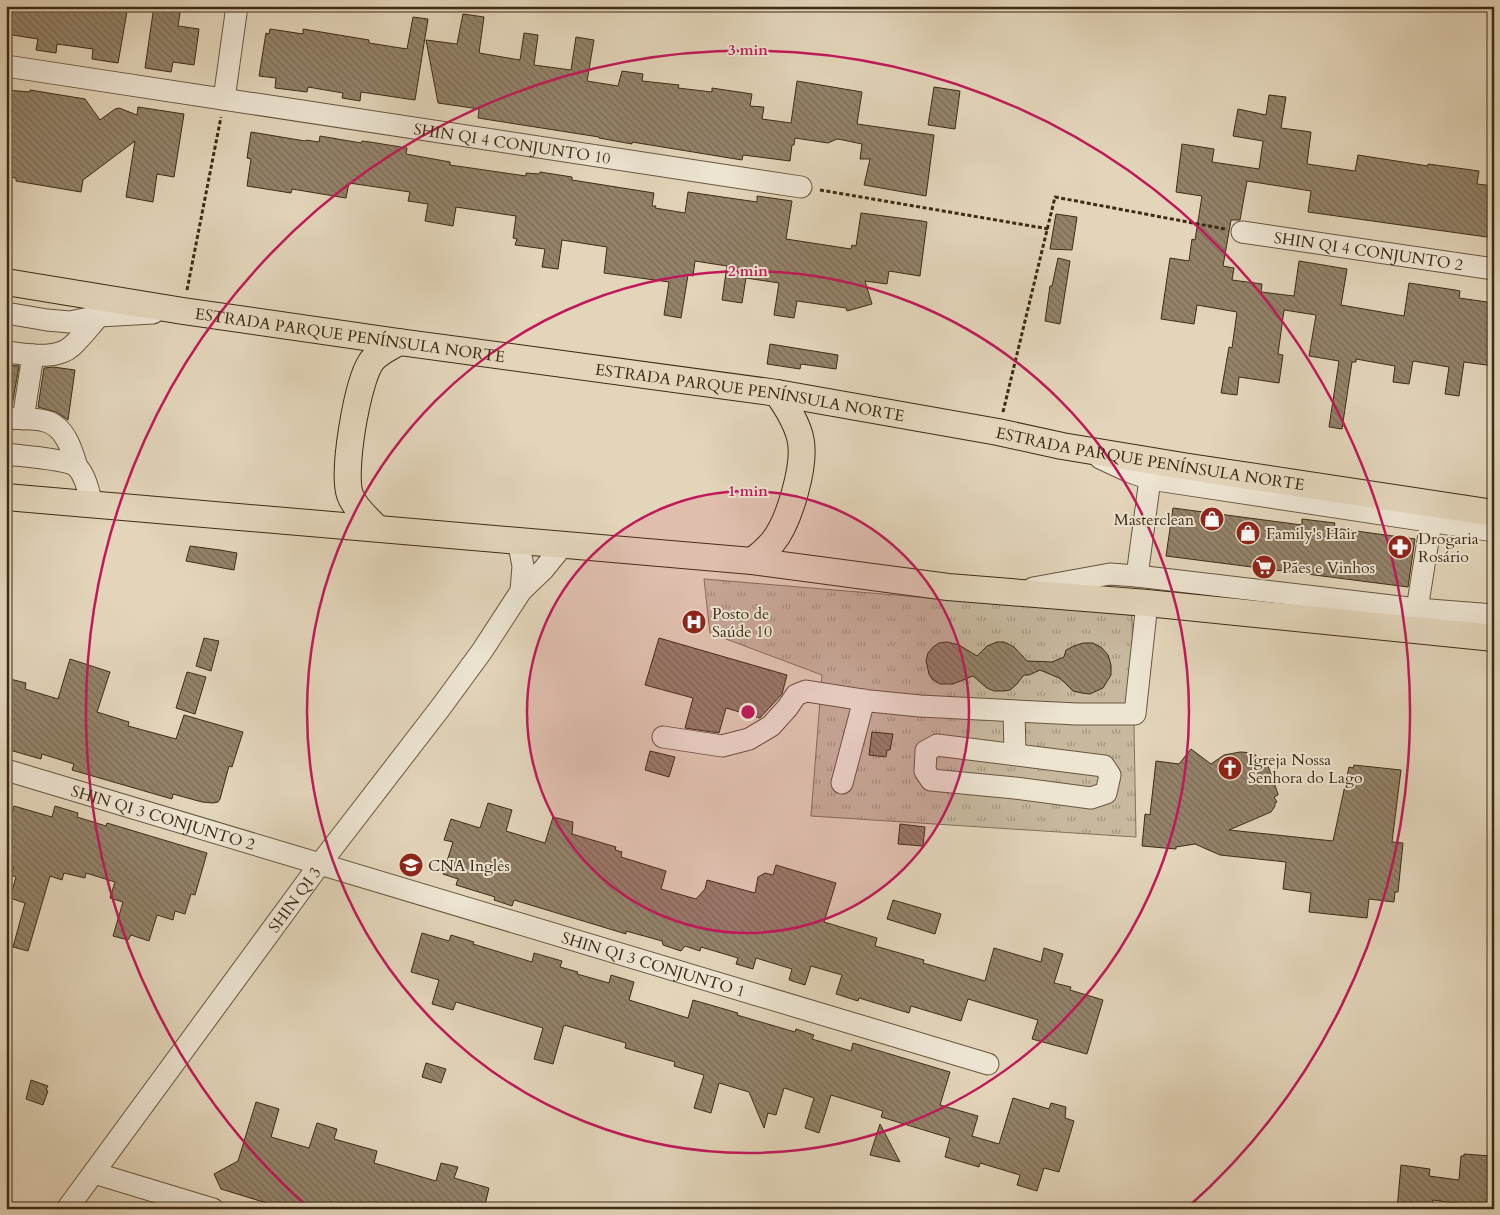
<svg xmlns="http://www.w3.org/2000/svg" width="1500" height="1215" font-family="Cardo,serif">
  <style>
    .grass { fill: url(#grass-tufts); stroke: #827259 }
    .building { fill: url(#building-back-hatch); stroke: #3e2b14 }
    .lines { fill: none; stroke-linecap: round; stroke-linejoin: round }
    .minor-casing { stroke: #67563e; stroke-width: 23 }
    .major-casing { stroke: #3e2b14; stroke-width: 28 }
    .path { stroke: #3e2b14; stroke-width: 3; stroke-dasharray: 4 2.5; stroke-linecap: butt }
    .minor { stroke: #ede4d2; stroke-width: 21 }
    .major { stroke: #e3d5ba; stroke-width: 26 }
    .ring { fill: none; stroke: #c2185b; stroke-width: 2.5 }
    .labels { text-anchor: middle; stroke-width: 4; stroke-linejoin: round; paint-order: stroke }
    .street-label { font-size: 16px; fill: #3e2b14; stroke: #ede4d2 }
    .poi-label { font-size: 16px; fill: #3e2b14; stroke: #ede4d2; text-anchor: start }
    .centre { fill: #c2185b; stroke: #ede4d2; stroke-width: 2.5 }
    .ring-label { font-size: 15px; text-anchor: middle; font-weight: bold; fill: #c2185b; stroke: #ede4d2; stroke-width: 4; stroke-linejoin: round; paint-order: stroke }
  </style>
  <defs>
    <pattern id="grass-tufts" width="24" height="20" patternUnits="userSpaceOnUse" patternTransform="scale(1.25)"><rect width="24" height="20" fill="#c7b89e"/><path d="M3 7l-1-3M5 7V3M7 7l1-3M15 17l-1-3M17 17v-4M19 17l1-3" fill="none" stroke="#a39680"/></pattern>
    <pattern id="building-back-hatch" width="6" height="6" patternUnits="userSpaceOnUse" patternTransform="scale(1.25)"><rect width="6" height="6" fill="#94836a"/><path d="M-1 5l2 2M0 0l6 6M5-1l2 2" fill="none" stroke="#7a6b56"/></pattern>
  </defs>
  <rect width="100%" height="100%" fill="#e3d5ba"/>
  <filter id="stains"><feTurbulence type="fractalNoise" baseFrequency=".004" numOctaves="4"/><feColorMatrix values="0 0 0 0 .2 0 0 0 0 .09 0 0 0 0 .02 0 0 0 .5 -.17"/></filter>
  <radialGradient id="worn" r=".72"><stop offset=".6" stop-color="#630" stop-opacity="0"/><stop offset="1" stop-color="#630" stop-opacity=".3"/></radialGradient>
  <path class="grass" d="M704,579L1132,615L1136,837L811,816L822,675L710,633Z"/>
  <path class="building" d="M6,6H128L118,63L92,59L93,49L57,44L56,53L36,50L38,39L6,34Z
    M154,6H181L178,26L199,29L194,65L173,62L171,72L145,68Z
    M463,14L484,17L479,53L520,60L524,33L538,35L534,65L571,70L576,37L594,40L587,81L618,86L622,71L643,74L642,81L679,85L678,88L712,92V88L752,94L750,106L764,107L762,119L791,123L797,81L862,92L857,124L934,135L926,196L864,185L870,159H860L862,144L843,140L837,139L828,143L795,138L794,145H792L790,161L743,155L742,160L632,142V144L599,138V137L478,118L479,109L438,103L426,40L457,44Z
    M413,17L428,19L415,100L361,92L360,101L342,98L343,93L308,87L307,92L275,88L276,78L259,76L266,33L269,34L270,29L303,34V29L369,40V43L407,49Z
    M934,87L960,91L955,129L928,125Z
    M6,90L30,92V90L85,99L100,120L115,109L119,108L137,115L138,107L184,114L174,177L157,174L153,202L126,197L135,141L83,180L81,192L16,181V178L6,177Z
    M1269,95L1286,97L1281,128L1311,132L1307,164L1355,171L1358,155L1428,166V164L1479,171L1477,184L1494,186V238L1308,212L1311,191L1247,181L1240,220H1231L1223,266L1234,268L1232,280L1262,284L1261,292L1294,296L1299,261L1347,269L1341,305L1404,316L1409,283L1455,290L1460,291L1459,298L1494,303V366L1464,362L1459,396L1445,394L1449,367L1413,361L1409,384L1393,382L1395,366L1356,359V362H1352L1342,429L1329,427L1339,361L1309,356L1316,315L1284,310L1278,354L1283,355L1279,383L1239,377L1237,395L1221,393L1229,347L1232,348L1237,312L1197,305L1194,324L1161,319L1170,258L1189,261L1192,239L1195,240L1202,196L1176,192L1182,144L1214,149L1212,162L1259,169L1263,141L1233,136L1238,109L1266,115Z
    M251,132L305,141L306,140L319,142L320,136L361,143L362,141L370,142L407,148L406,154L450,162V165L526,176V173L539,174L540,172L572,177V180L654,193L652,206H656L655,208L685,213L688,192L757,202V196L792,201L786,239L851,249L852,245L856,246L861,213L922,221L927,222L920,276L889,271L887,284L865,281L872,304L847,311L846,308L797,301L794,318L774,315L779,283L746,278L742,303L722,300L727,266L695,261L693,276L688,275L681,318L664,315L669,282L604,273L607,247L562,240L558,269L542,267L545,249L515,245L517,239L513,238L516,216L456,207L453,226L425,221L428,204L408,201L410,192L349,183L346,198L292,189L291,193L247,186L251,159L247,158Z
    M1056,214L1077,217L1072,250L1050,249Z
    M1058,258L1070,261L1060,324L1045,321L1050,286H1052Z
    M770,344L838,355L836,369L801,364L800,369L767,364Z
    M6,365L19,366L12,406H6Z
    M53,367L75,370L68,420L56,412L38,407L44,368Z
    M1173,508L1302,525V519L1335,523L1334,528L1415,539L1408,587L1166,556Z
    M190,546L220,550L237,553L234,570L186,561Z
    M204,638L219,641L211,671L196,666Z
    M659,638L787,675L782,694L760,718L726,708L719,733L685,728L693,698L645,685Z
    M947,642L959,645L977,656L987,646L997,642H1004L1014,647L1027,661L1052,662L1064,657L1066,650L1074,646L1083,643H1093L1102,648L1108,655L1111,665V675L1103,688L1090,694L1082,693L1073,691L1064,682L1059,678L1040,670L1029,675H1024L1016,685L1010,690L1004,691H994L987,688L973,676L953,684H940L932,679L929,674L926,661L928,653L933,647L939,643Z
    M70,659L110,672L97,712L129,722L128,726L176,739L184,715L243,732L232,767L229,766L220,799L218,802L213,803L202,802L173,794L172,799L72,770L74,764L42,754L41,759L6,749V678L26,683L25,689L58,699Z
    M187,672L206,677L195,714L176,708Z
    M872,732L893,734L890,750H887L886,757L869,755Z
    M1191,749L1211,764L1224,755L1240,752L1254,753L1258,759H1260L1263,765L1267,763L1278,794V795L1274,797L1277,802L1275,803V806L1271,812L1229,830L1333,841L1349,767L1353,768L1354,765L1401,770L1392,842L1403,843L1398,892H1395L1394,902L1369,899L1367,918L1309,912L1311,893L1283,889L1286,862L1220,855L1195,844L1176,847V849L1142,846L1145,814L1150,815L1156,761L1179,764Z
    M650,751L675,757L669,777L645,770Z
    M488,803L512,810L506,831L545,843L553,817L573,822L572,834L616,847L615,850L622,852L621,857L666,871L661,889L696,899L705,889L707,880L755,893L758,877L765,873L773,875L776,865L836,883L824,922L877,938L875,946L924,960L923,963L985,981L994,948L1041,962L1044,948L1063,954L1054,983L1071,987L1070,990L1103,1000L1087,1054L1032,1039L1038,1020L968,999L961,1021L911,1006L909,1013L859,998L858,1001L836,994L842,975L811,966L805,985L789,980L792,969L756,958L753,969L736,964L738,958L701,947L700,951L685,946L681,951L663,945L662,941L626,931V934L514,900L512,906L494,900L495,897L456,885L458,879L443,874L453,842L444,840L451,819L480,828Z
    M14,806L52,817L55,806L78,813L77,817L106,826L107,823L207,853L195,895L191,894L185,914L175,911L173,920L157,915L149,941L131,935L128,940L113,936L123,902L110,898L115,882L86,873L85,878L64,873L62,880L50,876L28,951L13,947L25,903L10,898L16,877L11,875L14,867L6,865V818L10,819Z
    M900,824L925,827L923,846L898,844Z
    M893,900L941,914L935,934L887,919Z
    M422,933L449,941L451,935L474,942L473,944L532,962L534,953L562,961L560,967L578,972L577,974L609,983L611,975L634,982L629,1000L688,1018L693,1000L738,1013L737,1015L795,1032L796,1029L814,1035L812,1039L851,1051L853,1043L950,1072L940,1105L978,1116L972,1136L999,1144L1013,1098L1049,1109L1051,1103L1066,1107L1065,1118L1074,1121L1059,1172L1044,1168L1037,1191L1017,1185L1020,1175L980,1163L979,1167L945,1157L950,1138L881,1117L883,1111L831,1095L819,1133L805,1128L814,1098L784,1088L776,1115L768,1113L764,1128L749,1092L719,1083L711,1113L694,1108L704,1075L674,1066L675,1062L625,1048L626,1043L564,1025L553,1064L534,1059L543,1028L456,1002L453,1010L432,1004L439,980L411,972Z
    M426,1063L446,1069L441,1083L422,1077Z
    M31,1080L48,1086L46,1090L48,1091L43,1105L26,1099Z
    M256,1102L279,1109L271,1137L309,1148L317,1123L337,1129L334,1139L377,1151L374,1163L436,1181L441,1163L458,1167L454,1178L489,1188L484,1209H286L221,1189L214,1174L238,1161Z
    M880,1124L900,1162L870,1155Z
    M1464,1154L1490,1156L1492,1161H1494V1206L1485,1205L1484,1207L1433,1200L1432,1209H1397L1401,1165L1430,1169L1429,1176L1459,1180L1461,1156H1464Z"/>
  <g class="lines">
    <defs>
      <g id="minor">
        <path id="s1" d="M6,66L801,187"/>
        <path d="M224,99L237,6"/>
        <path id="s2" d="M1242,232L1494,269"/>
        <path d="M6,313L47,320L70,322L99,316L153,313"/>
        <path d="M6,352C26,354 56,361 72,346C82,337 90,326 99,316"/>
        <path d="M6,418C18,419 34,418 45,421C65,426 72,450 77,467"/>
        <path d="M23,419L33,355"/>
        <path d="M6,454C20,456 70,459 78,468C86,477 89,493 92,504"/>
        <path d="M1100,458L1130,472L1150,479L1494,531"/>
        <path d="M518,540L523,566L521,591"/>
        <path d="M1137,576L1150,479"/>
        <path d="M1033,588L1110,574L1137,576L1417,609L1494,615"/>
        <path d="M1417,609L1431,522"/>
        <path d="M1014,712L1015,754"/>
        <path d="M663,737L722,746L749,739L771,726L788,707L796,695L806,691L870,701L920,706L1077,714H1135L1147,603"/>
        <path d="M937,745L1104,766L1110,775L1106,793L1091,798L1015,788L931,780L925,771L926,751Z"/>
        <path id="s3" d="M6,770L988,1064"/>
        <path d="M842,783L864,700"/>
        <path d="M94,1173L213,1209"/>
        <path id="s4" d="M67,1209L320,864L441,707L482,651L521,591L543,570L564,544"/>
      </g>
      <g id="major">
        <path id="s5" d="M6,282L183,311L399,342L777,393L998,432L1062,446L1189,467L1494,513"/>
        <path d="M6,497L752,561L948,587L1147,603L1494,638"/>
        <path d="M377,528C367,518 355,508 350,495C342,472 357,383 371,362C377,353 389,348 399,342"/>
        <path d="M752,561C759,556 766,550 772,543C789,523 807,463 800,437C796,421 787,407 777,393"/>
      </g>
    </defs>
    <use href="#minor" class="minor-casing"/>
    <use href="#major" class="major-casing"/>
    <path class="path" d="M820,190L1049,229
      M187,290L221,117
      M1003,412L1055,197L1225,229"/>
    <use href="#minor" class="minor"/>
    <use href="#major" class="major"/>
  </g>
  <circle cx="748" cy="712" r="221" fill="#c2185b" fill-opacity=".12"/>
  <g class="ring">
    <circle cx="748" cy="712" r="221"/>
    <circle cx="748" cy="712" r="441"/>
    <path d="M309 1208A662 662 0 1 1 1187 1208"/>
  </g>
  <defs>
    <symbol id="shop-disc" viewBox="-11 -11 22 22"><circle r="9.5" fill="#8f2418" stroke="#ede4d2"/><path d="M-5-2.5h2.3a2.7 3.5 0 0 1 5.4 0H5L5.5 6h-11ZM-1.5-2.5h3a1.5 2.3 0 0 0-3 0Z" fill="#fff"/></symbol>
    <symbol id="pharmacy-disc" viewBox="-11 -11 22 22"><circle r="9.5" fill="#8f2418" stroke="#ede4d2"/><path d="M-2-6h4v4h4v4h-4v4h-4v-4h-4v-4h4Z" fill="#fff"/></symbol>
    <symbol id="supermarket-disc" viewBox="-11 -11 22 22"><circle r="9.5" fill="#8f2418" stroke="#ede4d2"/><path d="M-6-5.5h2.5l.6 2H6L4.5 2H-2.5L-4.4-4H-6ZM-1.5 3.2a1.3 1.3 0 1 0 .1 0ZM3 3.2a1.3 1.3 0 1 0 .1 0Z" fill="#fff"/></symbol>
    <symbol id="hospital-disc" viewBox="-11 -11 22 22"><circle r="9.5" fill="#8f2418" stroke="#ede4d2"/><path d="M-5-5h3v3.5h4V-5h3V5h-3V1.5h-4V5h-3Z" fill="#fff"/></symbol>
    <symbol id="church-disc" viewBox="-11 -11 22 22"><circle r="9.5" fill="#8f2418" stroke="#ede4d2"/><path d="M-1.2-6h2.4v3.5h3.3v2.4h-3.3V6h-2.4V-.1h-3.3v-2.4h3.3Z" fill="#fff"/></symbol>
    <symbol id="school-disc" viewBox="-11 -11 22 22"><circle r="9.5" fill="#8f2418" stroke="#ede4d2"/><path d="M0-5L7-2L0 1L-7-2ZM-4 1L0 2.5L4 1V4Q0 6-4 4Z" fill="#fff"/></symbol>
  </defs>
  <g fill-rule="evenodd">
    <use href="#shop-disc" x="1198" y="505" width="28" height="28"/>
    <use href="#shop-disc" x="1234" y="519" width="28" height="28"/>
    <use href="#pharmacy-disc" x="1386" y="533" width="28" height="28"/>
    <use href="#supermarket-disc" x="1250" y="553" width="28" height="28"/>
    <use href="#hospital-disc" x="680" y="608" width="28" height="28"/>
    <use href="#church-disc" x="1216" y="754" width="28" height="28"/>
    <use href="#school-disc" x="397" y="851" width="28" height="28"/>
  </g>
  <g class="labels">
    <g class="street-label">
      <text dy="6" stroke="none"><textPath href="#s1" startOffset="512">SHIN QI 4 CONJUNTO 10</textPath></text>
      <text dy="6" stroke="none"><textPath href="#s2" startOffset="128">SHIN QI 4 CONJUNTO 2</textPath></text>
      <text dy="6" stroke="none"><textPath href="#s5" startOffset="348">ESTRADA PARQUE PENÍNSULA NORTE</textPath></text>
      <text dy="6" stroke="none"><textPath href="#s5" startOffset="752">ESTRADA PARQUE PENÍNSULA NORTE</textPath></text>
      <text dy="6" stroke="none"><textPath href="#s5" startOffset="1158">ESTRADA PARQUE PENÍNSULA NORTE</textPath></text>
      <text dy="6" stroke="none"><textPath href="#s3" startOffset="164">SHIN QI 3 CONJUNTO 2</textPath></text>
      <text dy="6" stroke="none"><textPath href="#s4" startOffset="384">SHIN QI 3</textPath></text>
      <text dy="6" stroke="none"><textPath href="#s3" startOffset="676">SHIN QI 3 CONJUNTO 1</textPath></text>
    </g>
    <g class="poi-label">
      <text x="1194" y="525" text-anchor="end">Masterclean</text>
      <text x="1266" y="539">Family's Hair</text>
      <text x="1418" y="544">Drogaria<tspan x="1418" dy="18">Rosário</tspan></text>
      <text x="1282" y="573">Pães e Vinhos</text>
      <text x="712" y="619">Posto de<tspan x="712" dy="18">Saúde 10</tspan></text>
      <text x="1248" y="765">Igreja Nossa<tspan x="1248" dy="18">Senhora do Lago</tspan></text>
      <text x="428" y="871">CNA Inglês</text>
    </g>
  </g>
  <circle cx="748" cy="712" r="8" class="centre"/>
  <g class="ring-label">
    <text x="748" y="55">3 min</text>
    <text x="748" y="276">2 min</text>
    <text x="748" y="496">1 min</text>
  </g>
  <rect width="1500" height="1215" fill="none" stroke="#e3d5ba" stroke-width="25"/>
  <rect x="8" y="8" width="1485" height="1200" fill="none" stroke="#3e2b14" stroke-width="2.5"/>
  <rect x="12" y="12" width="1475" height="1190" fill="none" stroke="#3e2b14"/>
  <rect width="100%" height="100%" filter="url(#stains)"/>
  <rect width="100%" height="100%" fill="url(#worn)"/>
</svg>
